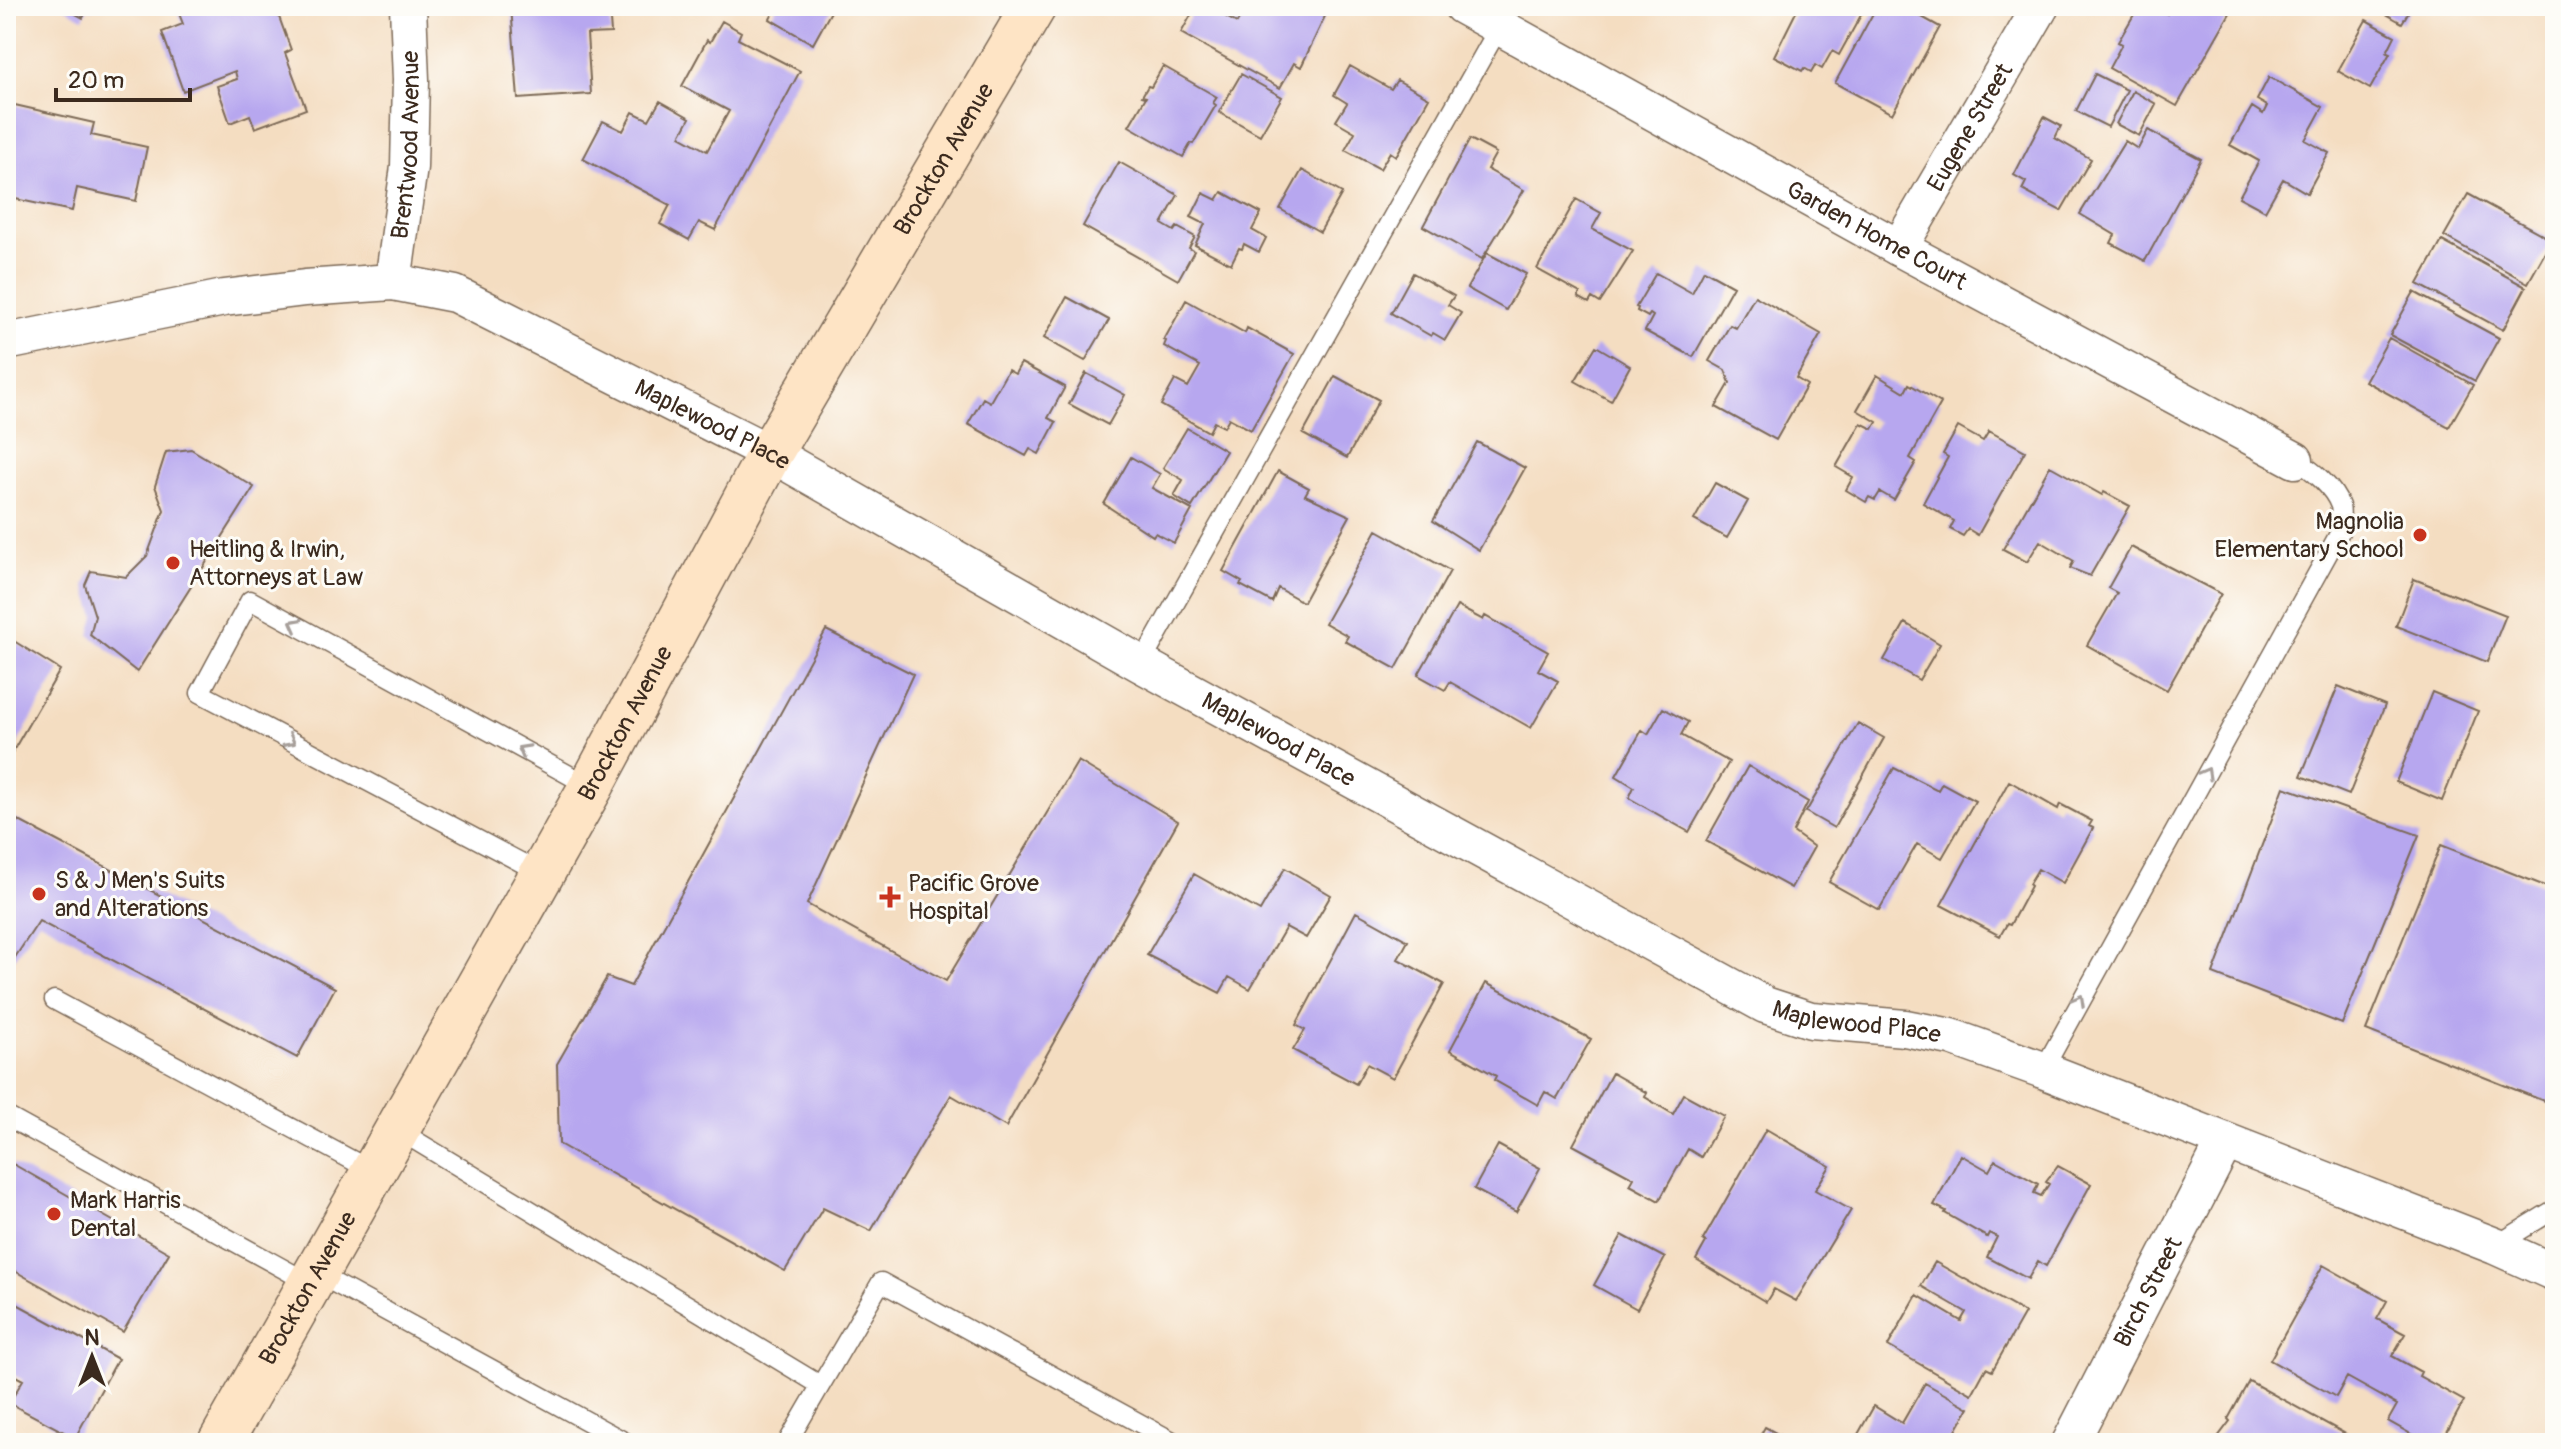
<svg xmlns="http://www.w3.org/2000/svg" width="2561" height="1449" font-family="Pangolin,sans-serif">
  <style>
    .building { fill: #b7a7ef }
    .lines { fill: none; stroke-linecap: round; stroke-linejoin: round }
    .lane-casing { stroke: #7c6957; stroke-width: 21 }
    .street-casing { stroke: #7c6957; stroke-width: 39 }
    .secondary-casing { stroke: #7c6957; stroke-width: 47 }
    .lane { stroke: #fff; stroke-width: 18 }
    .street { stroke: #fff; stroke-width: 36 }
    .secondary { stroke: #fee4c5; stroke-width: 44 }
    .oneway { stroke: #a79f9a }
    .poi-dot { fill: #c8321e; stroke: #fdfcf7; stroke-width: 3 }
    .labels { text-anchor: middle; stroke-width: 6; stroke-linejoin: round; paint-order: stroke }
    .street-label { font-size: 24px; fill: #3b2a1e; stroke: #fdfcf7 }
    .poi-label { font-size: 24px; fill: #3b2a1e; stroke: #fdfcf7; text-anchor: start }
  </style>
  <rect width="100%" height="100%" fill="#fdfcf7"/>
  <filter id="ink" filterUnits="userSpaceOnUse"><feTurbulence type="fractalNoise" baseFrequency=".0125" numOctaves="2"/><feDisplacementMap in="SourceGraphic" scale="16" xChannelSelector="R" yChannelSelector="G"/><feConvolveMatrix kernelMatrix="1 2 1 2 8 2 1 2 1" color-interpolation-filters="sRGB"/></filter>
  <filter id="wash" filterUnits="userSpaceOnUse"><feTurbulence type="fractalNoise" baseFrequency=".006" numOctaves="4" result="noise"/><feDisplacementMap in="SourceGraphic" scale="32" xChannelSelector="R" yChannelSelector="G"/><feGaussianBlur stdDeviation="1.8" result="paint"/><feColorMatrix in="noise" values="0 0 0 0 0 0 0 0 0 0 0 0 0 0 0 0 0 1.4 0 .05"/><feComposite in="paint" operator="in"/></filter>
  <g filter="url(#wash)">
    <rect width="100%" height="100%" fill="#f4ddc1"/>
    <g id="blocks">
      <path class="building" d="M61,6H94L92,10L88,8L83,18Z
        M176,6H265V8L275,6L291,50L285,53L306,109L255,128L250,115L230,123L217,86L237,79L235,71L183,91L162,32L183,24Z
        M511,6H609L611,33L587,34L591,94L518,99Z
        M777,6H834L813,44L770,19Z
        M1196,6H1207L1237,23L1246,6H1317L1327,12L1301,67L1294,63L1280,88L1181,33Z
        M1799,6H1866L1839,55L1832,51L1822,69L1815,65L1811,72L1804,68L1802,71L1774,56Z
        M1877,6H1902L1940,27L1892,114L1835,83Z
        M2139,6H2153L2167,14L2172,6H2234L2177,106L2109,68L2122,44L2118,42Z
        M2372,6H2412L2402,23Z
        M2366,20L2395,36L2387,52L2390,53L2370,89L2338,71Z
        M722,21L741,32L738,39L800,71L715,230L699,222L689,240L660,224L670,205L583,159L603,121L623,131L633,112L649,120L660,101L690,118L680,136L707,151L729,111L682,86L707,40L710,42Z
        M1163,66L1217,97L1213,103L1216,105L1193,144L1191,143L1183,157L1129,126L1146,97L1142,96L1148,86L1151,87Z
        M1350,66L1391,89L1397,80L1429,98L1396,156L1390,152L1380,169L1345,150L1355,132L1336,121L1347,103L1334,95Z
        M1241,74L1282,97L1260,135L1219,112Z
        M2095,74L2127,90L2108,127L2076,111Z
        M2269,77L2323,107L2305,140L2329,153L2307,193L2283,179L2265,211L2239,197L2259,161L2230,145L2252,107L2263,114L2267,106L2257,100Z
        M2133,91L2156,104L2139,136L2116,124Z
        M6,103L94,123L91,135L147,147L136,201L77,188L72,211L6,197Z
        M2044,117L2061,126L2055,138L2091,159L2061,211L2022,190L2026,182L2014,175Z
        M2148,130L2201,159L2145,261L2111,243L2115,235L2080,214L2125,141L2138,149Z
        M1470,139L1496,153L1487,169L1524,190L1482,259L1423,226Z
        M1119,162L1178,195L1162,224L1174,231L1177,227L1195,237L1189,248L1194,251L1178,280L1083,226Z
        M1302,170L1342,193L1320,232L1280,209Z
        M1222,192L1261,213L1252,230L1266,238L1259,252L1244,244L1242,249L1239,248L1231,264L1195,245L1205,224L1191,217L1203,193L1217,200Z
        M2468,194L2552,240L2528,283L2444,236Z
        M1576,199L1601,213L1592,229L1633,251L1600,303L1592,298L1589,303L1578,297L1580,293L1537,269Z
        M2442,241L2526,287L2503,330L2418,284Z
        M1487,253L1526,274L1506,310L1467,288Z
        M1704,270L1733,286L1693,357L1645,331L1653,316L1650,314L1648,317L1637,311L1638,308L1636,307L1656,273L1692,293Z
        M1413,273L1454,296L1448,305L1461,313L1445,340L1433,333L1431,336L1391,313Z
        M2414,292L2499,338L2475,381L2390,335Z
        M1755,296L1821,334L1796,378L1807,385L1776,440L1716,407L1730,383L1725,370L1709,361L1730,325L1736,328Z
        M1067,297L1109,320L1085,361L1044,338Z
        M1186,300L1245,333L1247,328L1294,354L1251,430L1229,418L1224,427L1214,422L1209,432L1161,405L1175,380L1188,387L1200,366L1164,346L1166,341L1164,340Z
        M2389,338L2473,385L2449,427L2365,381Z
        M1596,346L1630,366L1611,401L1575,381Z
        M1021,363L1065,387L1048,418L1056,422L1039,454L1030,449L1026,456L968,424L983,398L990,402L1008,370L1015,374Z
        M1086,373L1125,395L1108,425L1069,404Z
        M1877,375L1905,392L1909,384L1941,403L1910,458L1916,462L1894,500L1880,492L1875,500L1869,497L1866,502L1846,490L1853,477L1836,467L1861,423L1873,429L1877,422L1857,410Z
        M1335,376L1379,400L1347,458L1303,434Z
        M1958,427L1983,441L1989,431L2025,451L1978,535L1968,529L1963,536L1950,529L1954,521L1923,503L1948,457L1943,454Z
        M1187,428L1226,451L1192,507L1174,496L1183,480L1163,468Z
        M1477,442L1525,468L1479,550L1433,521Z
        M191,449L254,487L137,672L90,635L95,616L85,585L91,571L126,577L147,556L164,510L155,486L166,452Z
        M1131,457L1160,474L1152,488L1192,510L1174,543L1155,533L1153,536L1104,504Z
        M2050,466L2102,495L2104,492L2130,506L2090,576L2070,568L2074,561L2040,541L2027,562L2003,549Z
        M1278,471L1309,488L1305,495L1350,516L1303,602L1278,588L1272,602L1240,585L1242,582L1223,571Z
        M1715,483L1748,501L1727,538L1694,520Z
        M1377,530L1450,571L1396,669L1345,641L1348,636L1325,623Z
        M2131,547L2221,594L2167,690L2087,645L2117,593L2108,588Z
        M2414,579L2506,615L2487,662L2396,626Z
        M1457,606L1483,620L1485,616L1548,652L1538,670L1558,681L1531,728L1450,682L1445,690L1418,675Z
        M1905,623L1940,644L1919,680L1884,660Z
        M826,630L913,674L807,904L946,981L1078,761L1178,821L1006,1127L951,1095L871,1231L823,1208L785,1271L559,1144L557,1064L607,977L631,986Z
        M6,636L60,670L6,763Z
        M2338,686L2385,705L2349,795L2301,776Z
        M2432,692L2478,711L2442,801L2396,782Z
        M1663,708L1688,722L1681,735L1729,762L1689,832L1629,798L1634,787L1616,776L1642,730L1648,734Z
        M1858,723L1884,738L1834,828L1806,812Z
        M1748,766L1808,802L1793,832L1814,847L1791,888L1706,841Z
        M1894,768L1938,790L1942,783L1975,801L1942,858L1917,844L1879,910L1829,882Z
        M2009,781L2058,809L2060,804L2092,821L2089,826L2093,828L2063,883L2038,869L2029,884L2031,886L2010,925L2007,924L2000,936L1941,905Z
        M2284,787L2419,835L2342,1024L2213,974Z
        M6,814L335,988L297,1058L39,921L6,971Z
        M2441,845L2555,890L2554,1105L2366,1030Z
        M1285,868L1331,895L1306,938L1286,927L1250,989L1229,977L1220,993L1147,955L1194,874L1260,911Z
        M1356,912L1408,941L1398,959L1444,984L1393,1078L1367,1064L1356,1084L1293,1050L1305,1030L1296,1025Z
        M1486,983L1591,1039L1557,1099L1545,1092L1538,1105L1494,1080L1496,1076L1450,1050Z
        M1612,1073L1647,1093L1645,1097L1673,1114L1684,1094L1724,1116L1701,1157L1688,1149L1659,1201L1630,1185L1634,1178L1573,1145Z
        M1766,1129L1830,1166L1815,1190L1851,1210L1796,1301L1774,1289L1766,1302L1696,1260L1706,1242L1703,1240Z
        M1498,1145L1540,1168L1516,1212L1474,1189Z
        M1961,1155L1989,1171L1995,1160L2038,1184L2034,1193L2041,1196L2049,1184L2046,1182L2058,1166L2091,1184L2046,1266L2038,1261L2028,1279L1987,1257L1997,1237L1989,1233L1987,1237L1945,1213L1946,1211L1934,1205Z
        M13,1164L169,1253L123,1332L6,1266V1176Z
        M1622,1235L1665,1258L1637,1309L1594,1285Z
        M1935,1262L2025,1313L1992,1371L1986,1368L1972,1394L1888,1346L1917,1295L1961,1321L1966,1312L1921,1286Z
        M2323,1265L2387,1301L2377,1319L2405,1334L2392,1356L2421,1372L2419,1376L2464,1401L2441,1443H2427L2388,1421L2397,1405L2347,1377L2336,1397L2270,1360Z
        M6,1298L118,1359L75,1438L13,1405L6,1417V1398L11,1400L23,1380L6,1371Z
        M2249,1381L2362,1443H2229L2218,1437L2230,1421L2228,1419Z
        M1925,1383L1969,1408L1949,1443H1853L1874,1406L1902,1423Z
        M1765,1427L1794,1443H1756Z"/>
    </g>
  </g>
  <g filter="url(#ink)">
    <use href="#blocks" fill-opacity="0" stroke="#7c6957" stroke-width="2"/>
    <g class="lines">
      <defs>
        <path id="lane" d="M1141,664L1511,6
          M543,874L200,693L250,600L591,787
          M54,1000L374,1172
          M2043,1070L2340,532C2340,524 2342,514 2340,506C2334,488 2312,469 2295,460
          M6,1116L311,1284
          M398,1130L820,1385
          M2495,1246L2555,1209
          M316,1273L627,1443
          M787,1443L881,1282L1176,1443"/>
        <g id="street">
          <path id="s1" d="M1462,6L1899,248L2295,460"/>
          <path id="s2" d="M1899,248L2041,6"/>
          <path id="s3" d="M393,282L409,167L411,80L408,6"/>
          <path id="s4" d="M6,342L224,298L305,288L393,282L455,294L770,453L1141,664L1765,1005L1811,1020L1905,1028L1951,1037L2043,1070L2495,1246L2555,1273"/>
          <path id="s5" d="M2070,1443L2225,1142"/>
        </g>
        <g id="secondary">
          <path id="s6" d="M220,1443L591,787L770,453L1034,6"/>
        </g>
      </defs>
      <use href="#lane" class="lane-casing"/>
      <use href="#street" class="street-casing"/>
      <use href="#secondary" class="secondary-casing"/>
      <use href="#lane" class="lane"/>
      <use href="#street" class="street"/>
      <use href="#secondary" class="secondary"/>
    </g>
    <defs><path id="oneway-chevron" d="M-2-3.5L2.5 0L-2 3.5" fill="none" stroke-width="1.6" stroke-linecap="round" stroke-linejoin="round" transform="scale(2)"/></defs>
    <g class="oneway">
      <use href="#oneway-chevron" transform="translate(295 624) rotate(-152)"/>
      <use href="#oneway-chevron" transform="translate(290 741) rotate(28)"/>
      <use href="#oneway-chevron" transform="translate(523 750) rotate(-151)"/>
      <use href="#oneway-chevron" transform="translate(2206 773) rotate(-61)"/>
      <use href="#oneway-chevron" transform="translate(2079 1000) rotate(-61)"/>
    </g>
  </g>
  <g class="poi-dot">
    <circle cx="2420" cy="535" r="8"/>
    <circle cx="173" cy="563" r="8"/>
    <circle cx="39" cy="894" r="8"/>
    <path d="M886 885h8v8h8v8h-8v8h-8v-8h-8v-8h8z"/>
    <circle cx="54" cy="1214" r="8"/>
  </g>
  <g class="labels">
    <g class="street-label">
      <text dy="8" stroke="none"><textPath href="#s2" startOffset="140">Eugene Street</textPath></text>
      <text dy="8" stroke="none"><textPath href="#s3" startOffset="138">Brentwood Avenue</textPath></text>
      <text dy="8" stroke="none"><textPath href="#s6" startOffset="1474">Brockton Avenue</textPath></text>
      <text dy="8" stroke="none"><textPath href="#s1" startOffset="474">Garden Home Court</textPath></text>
      <text dy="8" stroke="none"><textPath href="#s4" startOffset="744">Maplewood Place</textPath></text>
      <text dy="8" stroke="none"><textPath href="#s6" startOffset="826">Brockton Avenue</textPath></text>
      <text dy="8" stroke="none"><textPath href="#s4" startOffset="1392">Maplewood Place</textPath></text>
      <text dy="8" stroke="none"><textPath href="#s4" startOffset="2040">Maplewood Place</textPath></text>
      <text dy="8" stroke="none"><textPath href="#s6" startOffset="178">Brockton Avenue</textPath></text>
      <text dy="8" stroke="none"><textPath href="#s5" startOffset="170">Birch Street</textPath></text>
    </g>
    <g class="poi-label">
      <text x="2404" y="529" text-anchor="end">Magnolia<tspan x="2404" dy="28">Elementary School</tspan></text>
      <text x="189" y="557">Heitling &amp; Irwin,<tspan x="189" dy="28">Attorneys at Law</tspan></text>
      <text x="55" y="888">S &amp; J Men's Suits<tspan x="55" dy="28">and Alterations</tspan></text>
      <text x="908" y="891">Pacific Grove<tspan x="908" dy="28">Hospital</tspan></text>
      <text x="70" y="1208">Mark Harris<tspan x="70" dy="28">Dental</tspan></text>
    </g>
  </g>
  <rect width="2561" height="1449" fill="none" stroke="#fdfcf7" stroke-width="32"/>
  <g transform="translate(92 1357)" stroke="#fdfcf7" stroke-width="6" paint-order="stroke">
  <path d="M0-6L14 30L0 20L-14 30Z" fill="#3b2a1e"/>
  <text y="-12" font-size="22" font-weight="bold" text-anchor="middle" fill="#3b2a1e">N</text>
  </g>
  <path d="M56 88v12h134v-12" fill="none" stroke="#3b2a1e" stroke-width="4"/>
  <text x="68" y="88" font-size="24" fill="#3b2a1e" stroke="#fdfcf7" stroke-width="6" paint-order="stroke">20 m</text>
</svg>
